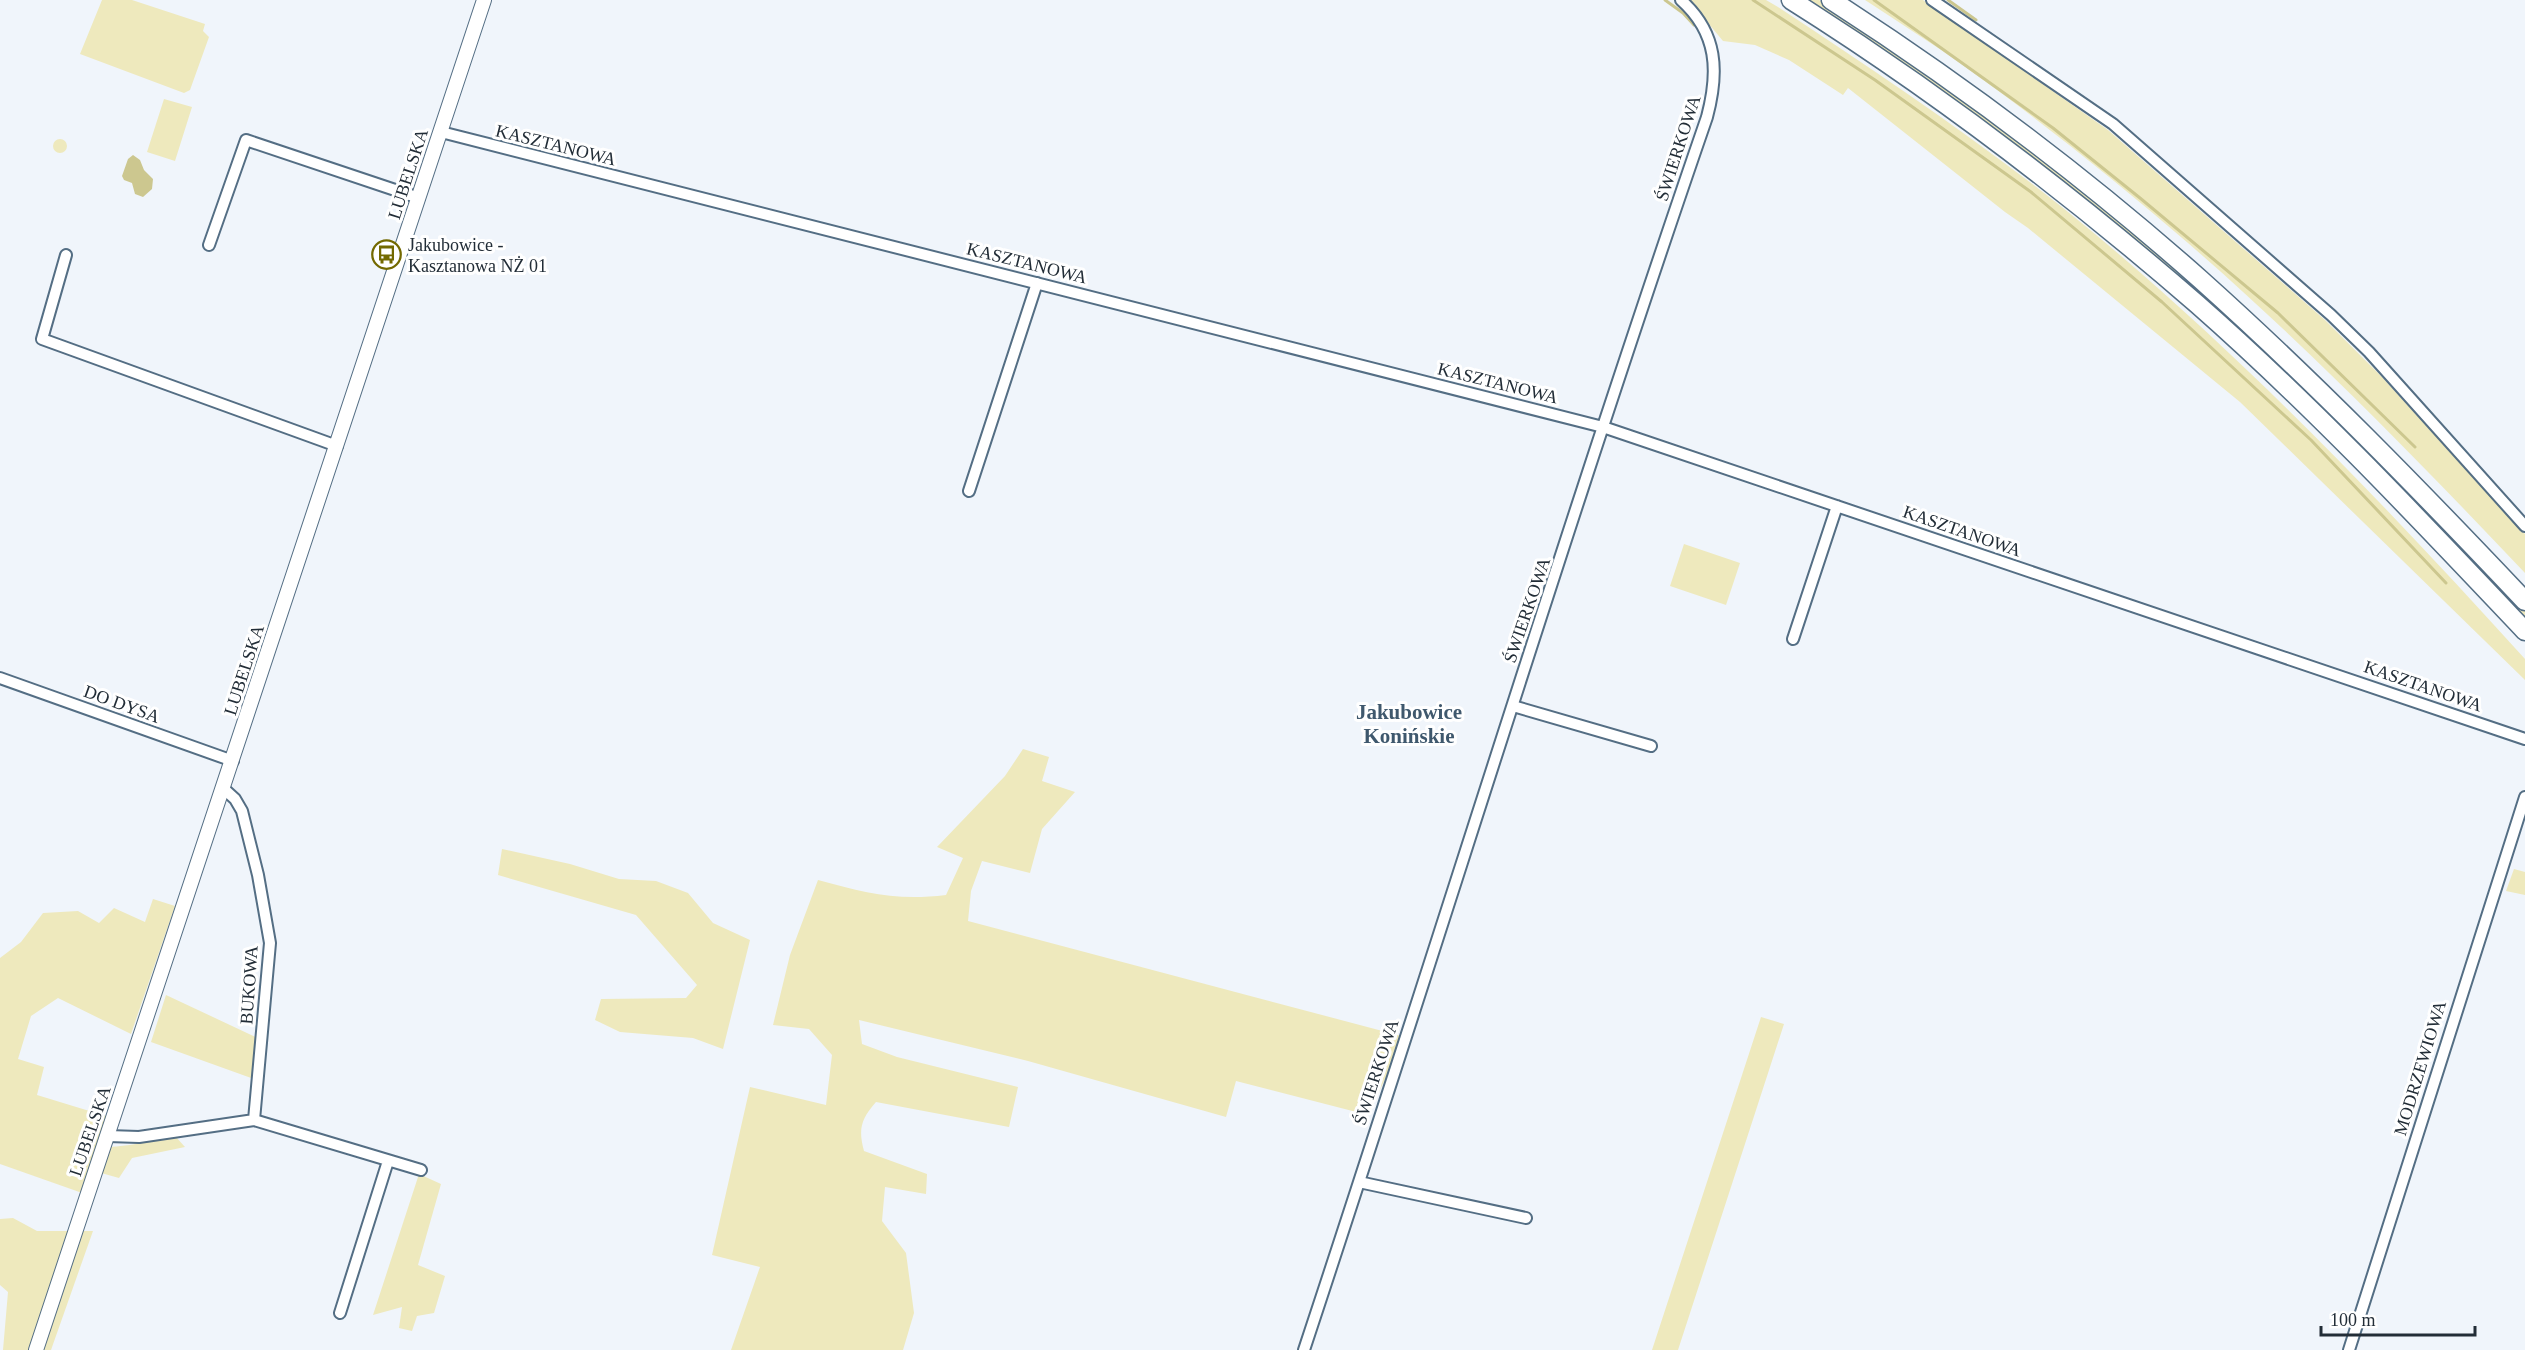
<svg xmlns="http://www.w3.org/2000/svg" width="2525" height="1350" font-family="'Times New Roman',serif">
  <style>
    .green { fill: #eee9bd }
    .water { fill: #ccc78f }
    .lines { fill: none; stroke-linecap: round; stroke-linejoin: round }
    .stream { stroke: #ccc78f; stroke-width: 3 }
    .street-casing { stroke: #546e84; stroke-width: 14 }
    .secondary-casing { stroke: #546e84; stroke-width: 16 }
    .highway-casing { stroke: #546e84; stroke-width: 21 }
    .street { stroke: #fff; stroke-width: 10 }
    .secondary { stroke: #fff; stroke-width: 14 }
    .highway { stroke: #fff; stroke-width: 18 }
    .labels { text-anchor: middle; stroke-width: 6; stroke-linejoin: round; paint-order: stroke }
    .street-label { font-size: 18px; fill: #222d37; stroke: #fff }
    .poi-label { font-size: 18px; fill: #222d37; stroke: #fff; text-anchor: start }
    .quarter-label { font-size: 21px; font-weight: bold; fill: #3f586d; stroke: #fff }
  </style>
  <rect width="100%" height="100%" fill="#f0f5fb"/>
  <path class="green" d="M102,0H132L205,24L203,31L209,37L190,90L184,93L80,54Z
    M1689,0H1766L1778,7C1887,79 1995,151 2095,234C2250,363 2390,510 2525,659V680L2240,402L2028,228L2005,212L1848,88L1843,95L1789,60L1755,45L1723,41Z
    M1806,0H1819L1854,22L2010,134L2082,190L2216,301L2350,428L2525,609V622L2270,362Z
    M1865,0H1923L2108,130L2325,320L2380,375L2525,534V573C2417,459 2307,346 2188,243C2116,181 2041,121 1964,66C1932,43 1898,22 1865,0Z
    M164,99L192,107L175,161L147,152Z
    M53 146a7 7 0 1 1 14 0a7 7 0 1 1-14 0Z
    M1684,544L1740,563L1726,605L1670,586Z
    M1023,749L1049,757L1042,781L1075,792L1042,829L1030,873L982,861L971,891L968,921L1405,1037L1368,1115L1236,1081L1226,1117L1028,1061L859,1020L862,1044L897,1057L1018,1087L1009,1127L876,1102C861,1119 858,1129 864,1151L927,1174L926,1194L885,1187L882,1221L906,1253L914,1313L903,1350H731L760,1267L712,1255L750,1087L826,1105L832,1055L809,1029L773,1025L790,955L818,880C865,893 896,901 946,895L963,858L937,847L1005,776Z
    M502,849L570,864L619,879L656,881L688,893L713,923L750,940L723,1049L693,1038L620,1032L595,1020L601,999L686,998L697,985L636,915L498,875Z
    M2514,869L2525,872V895L2506,891Z
    M153,899L175,906L131,1034L58,998L31,1016L18,1059L44,1067L37,1095L109,1117L101,1146C115,1150 158,1139 176,1137L185,1147L132,1158L119,1178L94,1171L85,1194L0,1164V958L21,942L43,913L78,911L99,923L114,908L145,922Z
    M166,995L262,1040L257,1080L151,1042Z
    M1761,1017L1784,1024L1678,1350H1652Z
    M419,1174L441,1184L418,1265L445,1276L434,1313L417,1316L412,1331L399,1328L402,1307L373,1315Z
    M13,1218L37,1231H93L51,1350H3L8,1292L0,1285V1219Z"/>
  <path class="water" d="M133,155L140,160L144,170L153,179L152,189L143,197L135,194L132,183L124,180L122,176L128,159Z"/>
  <g class="lines">
    <path class="stream" d="M1665,0L1683,13L1694,25
      M1753,0L1875,80L2031,192L2162,302L2311,440L2446,583
      M1874,0L2053,128L2140,198L2278,313L2415,447
      M1948,0L1976,20"/>
    <defs>
      <path id="street" d="M1932,0L2113,124L2331,315L2369,352L2525,526
        M441,132L1603,427L2525,739
        M209,245L246,140L419,198
        M66,255L42,339L337,446
        M969,491L1037,283
        M1793,639L1837,506
        M0,678L233,761
        M1513,706L1651,746
        M224,789L235,799L242,811L258,875L270,943L254,1120
        M108,1136L139,1137L254,1120L421,1170
        M1359,1182L1526,1218
        M340,1313L388,1161
        M1304,1350C1440,939 1566,526 1707,117C1719,72 1718,33 1681,0
        M2349,1350L2525,797"/>
      <path id="secondary" d="M36,1350L484,0"/>
      <path id="highway" d="M1791,0C1934,90 2069,193 2197,304C2313,406 2419,519 2525,631
        M1831,0C1960,83 2085,177 2200,279C2314,381 2420,490 2525,601"/>
    </defs>
    <use href="#street" class="street-casing"/>
    <use href="#secondary" class="secondary-casing"/>
    <use href="#highway" class="highway-casing"/>
    <use href="#street" class="street"/>
    <use href="#secondary" class="secondary"/>
    <use href="#highway" class="highway"/>
  </g>
  <defs>
    <symbol id="bus-ring" viewBox="-11 -11 22 22"><circle r="9.5" fill="#fff" stroke="#736900" stroke-width="1.5"/><path d="M-5-6H5V4H4V6H2V4H-2V6H-4V4H-5ZM-3.5-4V0h7V-4ZM-3.5 1.2v1.5H-2V1.2ZM2 1.2v1.5H3.5V1.2Z" fill="#736900"/></symbol>
  </defs>
  <g fill-rule="evenodd">
    <use href="#bus-ring" x="370" y="238" width="33" height="33"/>
  </g>
  <g class="labels">
    <g class="street-label">
      <text transform="translate(556 145) rotate(14)" y="6">KASZTANOWA</text>
      <text transform="translate(1678 148) rotate(-72)" y="6">ŚWIERKOWA</text>
      <text transform="translate(408 174) rotate(-72)" y="6">LUBELSKA</text>
      <text transform="translate(1027 263) rotate(14)" y="6">KASZTANOWA</text>
      <text transform="translate(1498 383) rotate(14)" y="6">KASZTANOWA</text>
      <text transform="translate(1962 531) rotate(19)" y="6">KASZTANOWA</text>
      <text transform="translate(1527 610) rotate(-71)" y="6">ŚWIERKOWA</text>
      <text transform="translate(244 670) rotate(-72)" y="6">LUBELSKA</text>
      <text transform="translate(2423 686) rotate(19)" y="6">KASZTANOWA</text>
      <text transform="translate(122 704) rotate(20)" y="6">DO DYSA</text>
      <text transform="translate(249 985) rotate(-86)" y="6">BUKOWA</text>
      <text transform="translate(2420 1068) rotate(-73)" y="6">MODRZEWIOWA</text>
      <text transform="translate(1376 1072) rotate(-72)" y="6">ŚWIERKOWA</text>
      <text transform="translate(90 1131) rotate(-71)" y="6">LUBELSKA</text>
    </g>
    <g class="poi-label">
      <text x="408" y="251">Jakubowice -<tspan x="408" dy="21">Kasztanowa NŻ 01</tspan></text>
    </g>
    <g class="quarter-label">
      <text x="1409" y="719">Jakubowice<tspan x="1409" dy="24">Konińskie</tspan></text>
    </g>
  </g>
  <path d="M2321 1326v9h154v-9" fill="none" stroke="#222d37" stroke-width="3"/>
  <text x="2330" y="1326" font-size="18" fill="#222d37" stroke="#ffffff" stroke-width="4.5" paint-order="stroke">100 m</text>
</svg>
